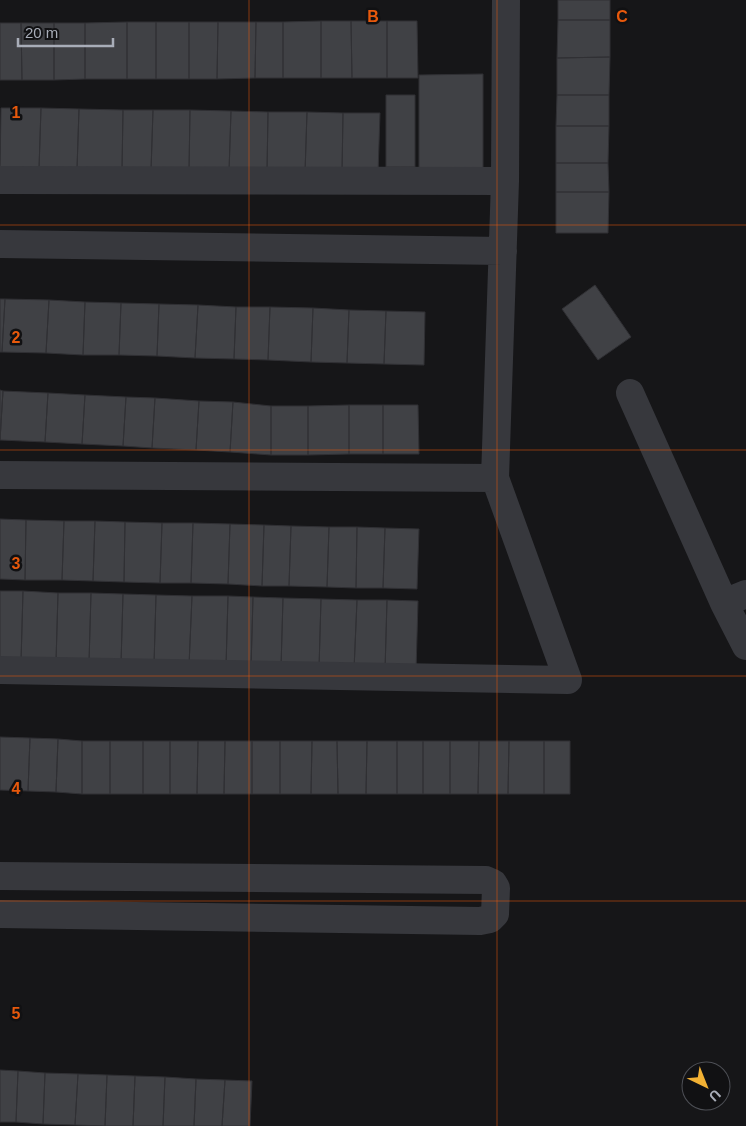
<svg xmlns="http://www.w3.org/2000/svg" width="746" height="1126" font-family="Arial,sans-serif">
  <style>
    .building { fill: #404145; stroke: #303034 }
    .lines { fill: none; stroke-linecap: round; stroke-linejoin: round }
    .street { stroke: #37383d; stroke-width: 28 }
    .grid { fill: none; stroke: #e8590c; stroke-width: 1; stroke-opacity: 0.55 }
    .grid-label { font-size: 16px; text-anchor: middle; font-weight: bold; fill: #e8590c; stroke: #111113; stroke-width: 5; stroke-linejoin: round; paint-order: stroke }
  </style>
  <rect width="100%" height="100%" fill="#161618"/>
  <path class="building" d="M558,0H610V20H558Z
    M558,20H610V57L557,58Z
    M321,21H351L352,78H321Z
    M321,21V78H283V22Z
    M351,21H387V78H352Z
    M387,21H417L418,78H387Z
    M127,22H156V79H127Z
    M127,22V79H85V23Z
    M156,22H189V79H156Z
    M189,22H218L217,79H189Z
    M218,22H256L255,78L217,79Z
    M256,22H283V78H255Z
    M0,23H21L22,80H0Z
    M21,23H54V80H22Z
    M54,23H85V79L54,80Z
    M610,57L609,95H557V58Z
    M483,74V168L419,169V75Z
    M386,95H415V167H386Z
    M557,95H609V126H556Z
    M1,108H41L39,169L0,168Z
    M41,108L79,109L77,169H39Z
    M79,109L123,110L122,170L77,169Z
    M123,110H153L151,171L122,170Z
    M153,110H190L189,171H151Z
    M190,110L231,111L229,172L189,171Z
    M231,111L268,112L267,172H229Z
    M268,112H307L305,173L267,172Z
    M307,112L343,113L342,173H305Z
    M343,113H380L378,174L342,173Z
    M556,126H609L608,163H556Z
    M556,163H608L609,192H556Z
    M556,192H609L608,233H556Z
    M595,285L631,337L598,360L562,309Z
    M0,299H5L2,352H0Z
    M5,299L49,300L46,353L2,352Z
    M49,300L85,302L83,355L46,353Z
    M85,302L121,303L119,355H83Z
    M121,303L159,304L157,356L119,355Z
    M159,304L198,305L195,358L157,356Z
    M198,305L236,307L234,359L195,358Z
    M236,307H270L268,360L234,359Z
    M270,307L313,308L311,362L268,360Z
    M313,308L349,310L347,363L311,362Z
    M349,310L386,311L384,364L347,363Z
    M386,311L425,312L424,365L384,364Z
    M0,390L3,391L0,440Z
    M3,391L48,393L45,442L0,440Z
    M48,393L85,395L82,444L45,442Z
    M85,395L126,397L123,446L82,444Z
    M126,397L155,398L152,448L123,446Z
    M155,398L199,401L196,450L152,448Z
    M199,401L233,402L230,452L196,450Z
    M233,402L271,406V455L230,452Z
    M349,405H383V454H349Z
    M349,405V454L308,455V406Z
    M383,405H418L419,454H383Z
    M271,406H308V455H271Z
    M0,519L26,520L25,580L0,579Z
    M26,520L64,521L62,580H25Z
    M64,521H95L93,581L62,580Z
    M95,521L125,522L124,582L93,581Z
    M125,522L162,523L160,583L124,582Z
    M162,523H193L191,583H160Z
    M193,523L230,524L228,584L191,583Z
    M230,524L264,525L262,586L228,584Z
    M264,525L291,526L289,586H262Z
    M291,526L329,527L327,587L289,586Z
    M329,527H357L356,588L327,587Z
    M357,527L385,528L383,588H356Z
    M385,528L419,529L417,589L383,588Z
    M0,591H23L21,662L0,661Z
    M23,591L58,593L56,662H21Z
    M58,593H91L89,663L56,662Z
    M91,593L123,594L121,664L89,663Z
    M123,594L156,595L154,665L121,664Z
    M156,595L192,596L189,666L154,665Z
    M192,596H228L226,667L189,666Z
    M228,596L253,597L251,668L226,667Z
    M253,597L283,598L281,668H251Z
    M283,598L321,599L319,669L281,668Z
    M321,599L357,600L354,670L319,669Z
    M357,600H387L385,671L354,670Z
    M387,600L418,601L416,671H385Z
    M0,737L30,738L28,791L0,790Z
    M30,738L58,739L56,792L28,791Z
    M58,739L82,741V794L56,792Z
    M82,741H110V794H82Z
    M110,741H143V794H110Z
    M143,741H170V794H143Z
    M170,741H198L197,794H170Z
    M198,741H225L224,794H197Z
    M225,741H252V794H224Z
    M252,741H280V794H252Z
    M280,741H312L311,794H280Z
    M312,741H337L338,794H311Z
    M337,741H367L366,794H338Z
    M367,741H397V794H366Z
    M397,741H423V794H397Z
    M423,741H450V794H423Z
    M450,741H479L478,794H450Z
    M479,741H509L508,794H478Z
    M509,741H544V794H508Z
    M544,741H570V794H544Z
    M0,1070L18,1071L16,1122H0Z
    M18,1071L45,1073L43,1124L16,1122Z
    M45,1073L78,1074L75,1125L43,1124Z
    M78,1074L107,1075L105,1126L75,1125Z
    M107,1075L135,1076L133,1126H105Z
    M135,1076L165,1077L163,1126H133Z
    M165,1077L196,1079L194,1126H163Z
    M196,1079L225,1080L222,1126H194Z
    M225,1080L252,1081L250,1126H222Z"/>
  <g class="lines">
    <path class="street" d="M0,180L505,181
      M0,244L503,251
      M630,393L724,603L746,646
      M0,475L495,478
      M724,603L746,594
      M0,670L568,680L495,478L505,181L506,0
      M0,876L486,880L493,883L496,888L495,914L490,919L480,921L0,914"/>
  </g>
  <path class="grid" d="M249,0V1126M497,0V1126M0,225H746M0,450H746M0,676H746M0,901H746"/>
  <g class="grid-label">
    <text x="373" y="22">B</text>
    <text x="622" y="22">C</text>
    <text x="16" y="118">1</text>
    <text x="16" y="343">2</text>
    <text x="16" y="569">3</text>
    <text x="16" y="794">4</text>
    <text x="16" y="1019">5</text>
  </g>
  <g transform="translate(706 1086) rotate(137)"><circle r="24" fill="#111113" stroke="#4d4f55"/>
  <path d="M0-4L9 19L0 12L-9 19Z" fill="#f2b134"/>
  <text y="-8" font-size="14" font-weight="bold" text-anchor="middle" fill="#a8adb8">U</text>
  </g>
  <path d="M18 38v8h95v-8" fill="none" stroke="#a8adb8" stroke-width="2.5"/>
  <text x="25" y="38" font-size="15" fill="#a8adb8" stroke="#111113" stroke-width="4" paint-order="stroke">20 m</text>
</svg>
